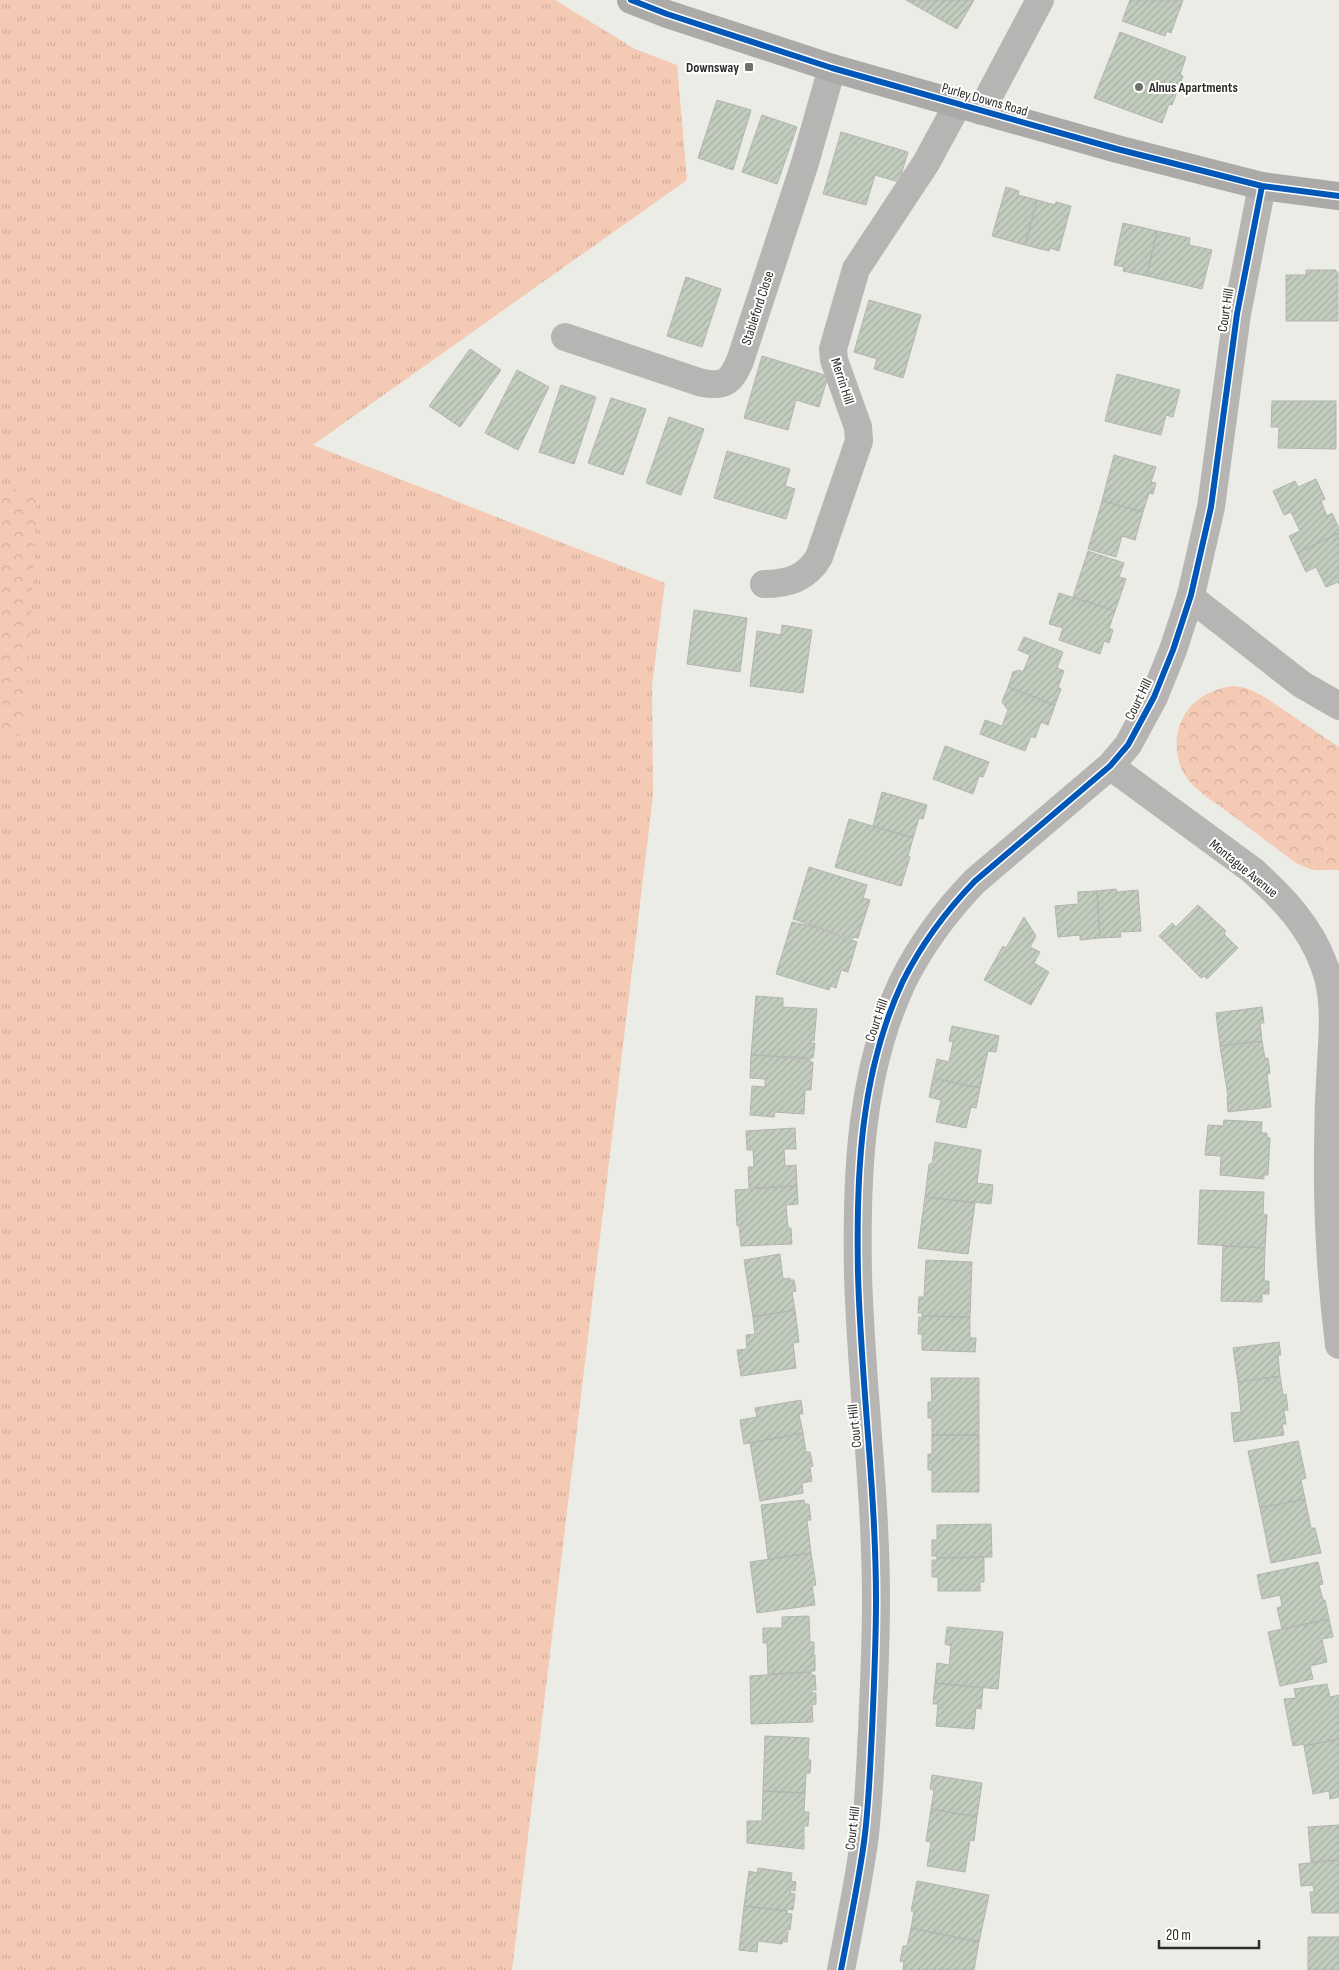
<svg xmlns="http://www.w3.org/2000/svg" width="1339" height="1970" font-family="'Sofia Sans Condensed',sans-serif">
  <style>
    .grass { fill: url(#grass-tufts) }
    .forest { fill: url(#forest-crowns) }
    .building { fill: url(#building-hatch); stroke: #b3b4b1 }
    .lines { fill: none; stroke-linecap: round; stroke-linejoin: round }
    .street { stroke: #b6b5b3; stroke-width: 28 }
    .secondary { stroke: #abaaa9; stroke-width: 28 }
    .cycleway-casing { stroke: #fffffe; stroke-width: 9 }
    .cycleway { stroke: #0057b8; stroke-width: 6 }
    .poi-dot { fill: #6f6f6c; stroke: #fffffe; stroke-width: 2 }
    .labels { text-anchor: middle; stroke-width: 4; stroke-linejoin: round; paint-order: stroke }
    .poi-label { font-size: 14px; font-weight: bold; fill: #2c2c2a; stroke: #fffffe; text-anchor: end }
    .street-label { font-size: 14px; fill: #2c2c2a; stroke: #fffffe }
  </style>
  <defs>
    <pattern id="grass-tufts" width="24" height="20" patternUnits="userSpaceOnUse" patternTransform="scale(1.25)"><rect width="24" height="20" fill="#f4cab4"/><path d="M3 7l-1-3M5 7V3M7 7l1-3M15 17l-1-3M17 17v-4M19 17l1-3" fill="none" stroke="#d1ae9b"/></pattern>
    <pattern id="forest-crowns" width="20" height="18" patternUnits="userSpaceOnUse" patternTransform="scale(1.25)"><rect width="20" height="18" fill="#f4cab4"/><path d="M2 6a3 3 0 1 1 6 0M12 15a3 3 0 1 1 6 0" fill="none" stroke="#d1ae9b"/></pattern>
    <pattern id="building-hatch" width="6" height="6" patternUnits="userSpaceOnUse" patternTransform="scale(1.25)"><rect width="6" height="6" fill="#c2cdbe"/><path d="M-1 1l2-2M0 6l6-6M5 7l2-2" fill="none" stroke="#a7b0a3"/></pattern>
  </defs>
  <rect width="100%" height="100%" fill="#ecece7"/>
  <path class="grass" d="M0,0H555L635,49L677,65L687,180L313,445L665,583L652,685L653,796L512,1970H0Z"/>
  <path class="forest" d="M0,487L37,493L26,732L0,744Z
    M1234,686L1246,688L1263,696L1339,747V870H1312L1296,863C1273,846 1250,829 1228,812C1213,801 1195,791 1185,775C1174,758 1174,733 1184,716C1194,698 1214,688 1234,686Z"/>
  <path class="building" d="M906,0H974L957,29Z
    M1130,0H1183L1171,33L1167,31L1165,36L1122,21Z
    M1120,32L1186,57L1180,75L1183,76L1172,105L1169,104L1162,123L1094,98Z
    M717,100L751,110L733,170L698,158Z
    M762,115L797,127L777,184L742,172Z
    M841,132L908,152L899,182L875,175L866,205L823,194Z
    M1006,187L1019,191L1018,195L1037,200L1025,245L992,236Z
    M1037,200L1055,205L1056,202L1071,206L1059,251L1050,248L1049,251L1025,245Z
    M1123,223L1157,231L1147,276L1123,271L1124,267L1114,265Z
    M1157,231L1190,238L1189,245L1212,250L1202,289L1147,276Z
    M1306,270H1336V272H1338V321H1286V275H1306Z
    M686,277L721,289L702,347L667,336Z
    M869,300L921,315L903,378L874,369L877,359L854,352Z
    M470,349L501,370L460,427L429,406Z
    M762,356L828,376L819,407L796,400L788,430L744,418Z
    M517,370L549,387L518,450L485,433Z
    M1117,374L1180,390L1173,417L1166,415L1161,435L1105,421Z
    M561,385L596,397L574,464L539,452Z
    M611,398L646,409L623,475L588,463Z
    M1272,401H1336V449L1278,448L1279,427H1271Z
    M669,417L704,429L681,495L646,483Z
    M727,451L790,469L785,486L795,489L786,519L714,498Z
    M1114,455L1156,467L1151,482L1156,483L1153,494L1149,493L1143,512L1102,501Z
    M1316,479L1325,499L1321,501L1327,516L1332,513L1339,528V533L1297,553L1289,536L1300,531L1291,512L1284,515L1273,491L1295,481L1298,487Z
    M1102,501L1143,512L1135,540L1122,536L1116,557L1088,549Z
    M1339,533V584L1338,582L1326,587L1316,567L1306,572L1297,553Z
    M1088,551L1124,563L1119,577L1126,579L1115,611L1073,597Z
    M1059,593L1115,611L1109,628L1113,630L1109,643L1104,641L1100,654L1059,640L1063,628L1049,624Z
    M694,610L747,618L740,672L687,664Z
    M782,625L812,630L803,693L750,686L757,631L781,635Z
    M1024,637L1063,652L1057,668L1064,671L1058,687L1061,689L1055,705L1008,687L1013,672L1019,670L1023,672L1030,655L1018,650Z
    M1008,687L1055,705L1048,725L1041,722L1035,738L1031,736L1025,751L980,734L985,720L1002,726L1008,710L1002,702Z
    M945,746L989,762L983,777L979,776L973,794L933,779Z
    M882,792L927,805L923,819L919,818L913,838L873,826Z
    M849,819L913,838L908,856L910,857L901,886L835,867Z
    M809,867L867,885L863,898L870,900L858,938L853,937V939L793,919Z
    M1116,889L1117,892L1138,890L1141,931L1120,932L1121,937L1100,938L1097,891Z
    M1097,891L1100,938L1080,940V935L1058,937L1055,906L1078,904V892Z
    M1198,905L1226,931L1224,934L1238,948L1207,979L1204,976L1201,978L1159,936L1172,923L1176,927Z
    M1024,917L1036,936L1030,947L1040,952L1034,963L1049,972L1031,1005L984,980L1003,946L1006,948Z
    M792,922L811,926L857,942L848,972L841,970L836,988L831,986L829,990L776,974Z
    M756,996L783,998V1007L817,1009L814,1041L811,1040V1043H815L813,1058L751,1055Z
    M1262,1007L1264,1023H1260L1262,1041L1220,1046L1216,1013Z
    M952,1026L999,1036L996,1052L988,1051L980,1088L933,1078L937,1059L949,1062L953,1042L949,1041Z
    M1262,1041L1265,1059L1268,1058L1270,1073L1267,1074L1271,1107L1228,1112L1227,1097L1228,1096L1220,1046Z
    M751,1055L810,1059V1062H813L811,1090H805L804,1114L775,1112L774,1117L750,1115L752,1086L765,1087V1079L750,1078Z
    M933,1078L980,1088L976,1108L971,1107L966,1128L936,1122L941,1100L929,1097Z
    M1224,1120L1262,1122L1261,1133H1267V1137L1270,1138L1268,1175H1264V1179L1220,1175L1221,1156L1205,1155L1208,1125L1223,1126Z
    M795,1128L796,1149H784L785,1166L796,1165L797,1186L749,1188L748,1167H754L753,1150H747L746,1131Z
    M935,1142L981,1150L977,1183L993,1185L991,1204L925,1197L929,1164H932Z
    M797,1186L798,1204L786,1205L788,1228H791L792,1244L741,1246L739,1225L737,1226L735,1190Z
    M1200,1190L1264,1192L1263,1214L1267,1215L1265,1248L1198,1244Z
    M925,1197L975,1203L968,1254L918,1248Z
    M1223,1246L1265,1248L1264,1281H1269V1294H1262V1302L1221,1301Z
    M780,1254L783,1279L790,1278V1280H794L796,1291L792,1292L795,1310L753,1317L744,1260Z
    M926,1260L972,1262L970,1317L922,1316V1313H918L919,1297H924Z
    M795,1310L799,1342L793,1343L796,1368L741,1376L737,1350L747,1349L746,1335L755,1334L753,1317Z
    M922,1316L970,1317V1338H976L975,1352L922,1350V1334H918L919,1317L922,1318Z
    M1279,1342L1281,1355H1278L1280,1376L1238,1382L1233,1348Z
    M1280,1376L1283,1395L1286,1394L1288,1410H1284L1286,1424H1282L1284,1435L1234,1442L1231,1413L1241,1412L1238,1382Z
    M931,1378H979V1435H932V1418H928V1402H932Z
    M801,1400L803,1414H799L803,1433L744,1444L740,1420L757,1417L755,1408Z
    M803,1433L806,1452H810L813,1466L810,1467L812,1481L802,1483L803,1493L760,1501L750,1443Z
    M932,1435H979V1492H932V1470H928V1454H932Z
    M1298,1441L1306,1478L1301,1480L1305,1499L1260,1508L1248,1451Z
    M1305,1499L1311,1528H1315L1321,1553L1271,1563L1260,1508Z
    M804,1500L805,1504H809L811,1520H807L811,1553L768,1559L761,1505Z
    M991,1524L992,1557L937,1558V1556H932V1540H937V1525Z
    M811,1553L816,1585L812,1586L815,1605L757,1613L750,1562Z
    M984,1557V1582H980V1591H938V1577H932V1560H937V1558Z
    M1318,1562L1323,1584L1319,1585L1323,1600H1325L1329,1619L1282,1629L1277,1608L1282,1606L1280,1595L1262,1599L1257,1575Z
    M809,1616L810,1642H814V1653H811L815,1655V1671H811V1672L768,1674L767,1643H763V1628H782V1617Z
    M1329,1619L1333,1637L1322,1639L1327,1662L1310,1666L1313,1679L1280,1686L1268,1632Z
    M947,1627L1003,1632L998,1689L935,1683L937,1663L949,1665L951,1646L945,1644Z
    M811,1672V1675H815L816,1690H812V1693H816V1704L812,1705L813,1722L751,1724L750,1676Z
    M935,1683L983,1688L981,1709L976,1708L974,1729L936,1726L938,1704H933Z
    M1327,1684L1330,1697L1339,1695V1739L1304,1746V1744L1293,1746L1284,1699L1296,1698L1294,1689Z
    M765,1736L809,1738L808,1760H811L810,1773H806L805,1793L763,1791Z
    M1339,1739V1797L1330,1799L1329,1791L1313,1794L1304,1746Z
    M932,1775L982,1783L977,1817L931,1809L934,1790L930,1789Z
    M763,1791L805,1793L804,1812H809L808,1826H804V1849L747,1843V1821H762Z
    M931,1809L977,1817L974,1841L970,1840L965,1872L927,1866L931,1842L926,1841Z
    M1339,1825V1860L1311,1862L1308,1827Z
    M1339,1860V1913H1312L1310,1892H1314L1313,1885L1301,1886L1299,1864Z
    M758,1868L792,1873L791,1881L796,1882L795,1891L791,1890L790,1893L795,1894L793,1910L788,1909L787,1911L744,1906L749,1871L757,1873Z
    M917,1881L989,1895L979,1942L911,1928L914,1911H911Z
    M744,1906L787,1911V1913L792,1914L790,1930H785V1932H788L787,1942L783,1941L782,1944L758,1941L757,1952L739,1950Z
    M911,1928L979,1942L974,1970H903L904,1962L900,1961L903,1946H907Z
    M1308,1937H1339V1970H1308Z"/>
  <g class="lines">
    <path class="street" d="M981,111L1040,0
      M565,337L702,383C726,387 731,381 740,361L805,163L832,68
      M764,584C788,584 807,578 819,557L859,441L858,427L834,360L833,349L856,269L926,163L958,104
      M1190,597L1301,684L1339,706
      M1110,766L1252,870C1282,897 1310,926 1324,965C1336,996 1333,1030 1331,1062C1329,1091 1328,1120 1328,1149C1327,1214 1331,1280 1339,1345
      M841,1970C849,1928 858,1885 864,1842C869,1805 870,1767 872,1730C874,1687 876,1643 876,1600C876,1491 861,1383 858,1274C856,1175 860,1072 903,981C922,943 946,911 975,881L1110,766L1128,745L1154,697L1173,650L1191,595L1211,507L1237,314L1262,186"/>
    <path class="secondary" d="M631,0L667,14L832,68L1117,149L1262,186L1339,196"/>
    <defs>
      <path id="cycleway" d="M631,0L667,14L832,68L1117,149L1262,186L1339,196
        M841,1970C849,1928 858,1885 864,1842C869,1805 870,1767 872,1730C874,1687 876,1643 876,1600C876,1491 861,1383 858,1274C856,1175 860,1072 903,981C922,943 946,911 975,881L1110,766L1128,745L1154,697L1173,650L1191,595L1211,507L1237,314L1262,186"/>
    </defs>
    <use href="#cycleway" class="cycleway-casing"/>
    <use href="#cycleway" class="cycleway"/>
  </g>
  <g class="poi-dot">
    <rect x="744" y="62" width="10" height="10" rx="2.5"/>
    <circle cx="1139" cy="87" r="5"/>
  </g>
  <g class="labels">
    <g class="poi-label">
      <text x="739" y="72">Downsway</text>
      <text x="1149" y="92" text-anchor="start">Alnus Apartments</text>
    </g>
    <g class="street-label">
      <text transform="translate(985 99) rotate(16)" y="5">Purley Downs Road</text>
      <text transform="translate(757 308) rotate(-72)" y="5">Stableford Close</text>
      <text transform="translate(1225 310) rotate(-81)" y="5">Court Hill</text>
      <text transform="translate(843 381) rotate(72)" y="5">Merrin Hill</text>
      <text transform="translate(1138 699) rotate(-64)" y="5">Court Hill</text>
      <text transform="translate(1244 868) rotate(39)" y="5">Montague Avenue</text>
      <text transform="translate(876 1020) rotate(-71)" y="5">Court Hill</text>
      <text transform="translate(854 1426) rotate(-96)" y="5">Court Hill</text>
      <text transform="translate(852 1828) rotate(-83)" y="5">Court Hill</text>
    </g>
  </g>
  <path d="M1159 1940v8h100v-8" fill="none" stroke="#2c2c2a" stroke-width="2.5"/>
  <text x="1166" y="1940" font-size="15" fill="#2c2c2a" stroke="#fffffe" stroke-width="4" paint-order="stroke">20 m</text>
</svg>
